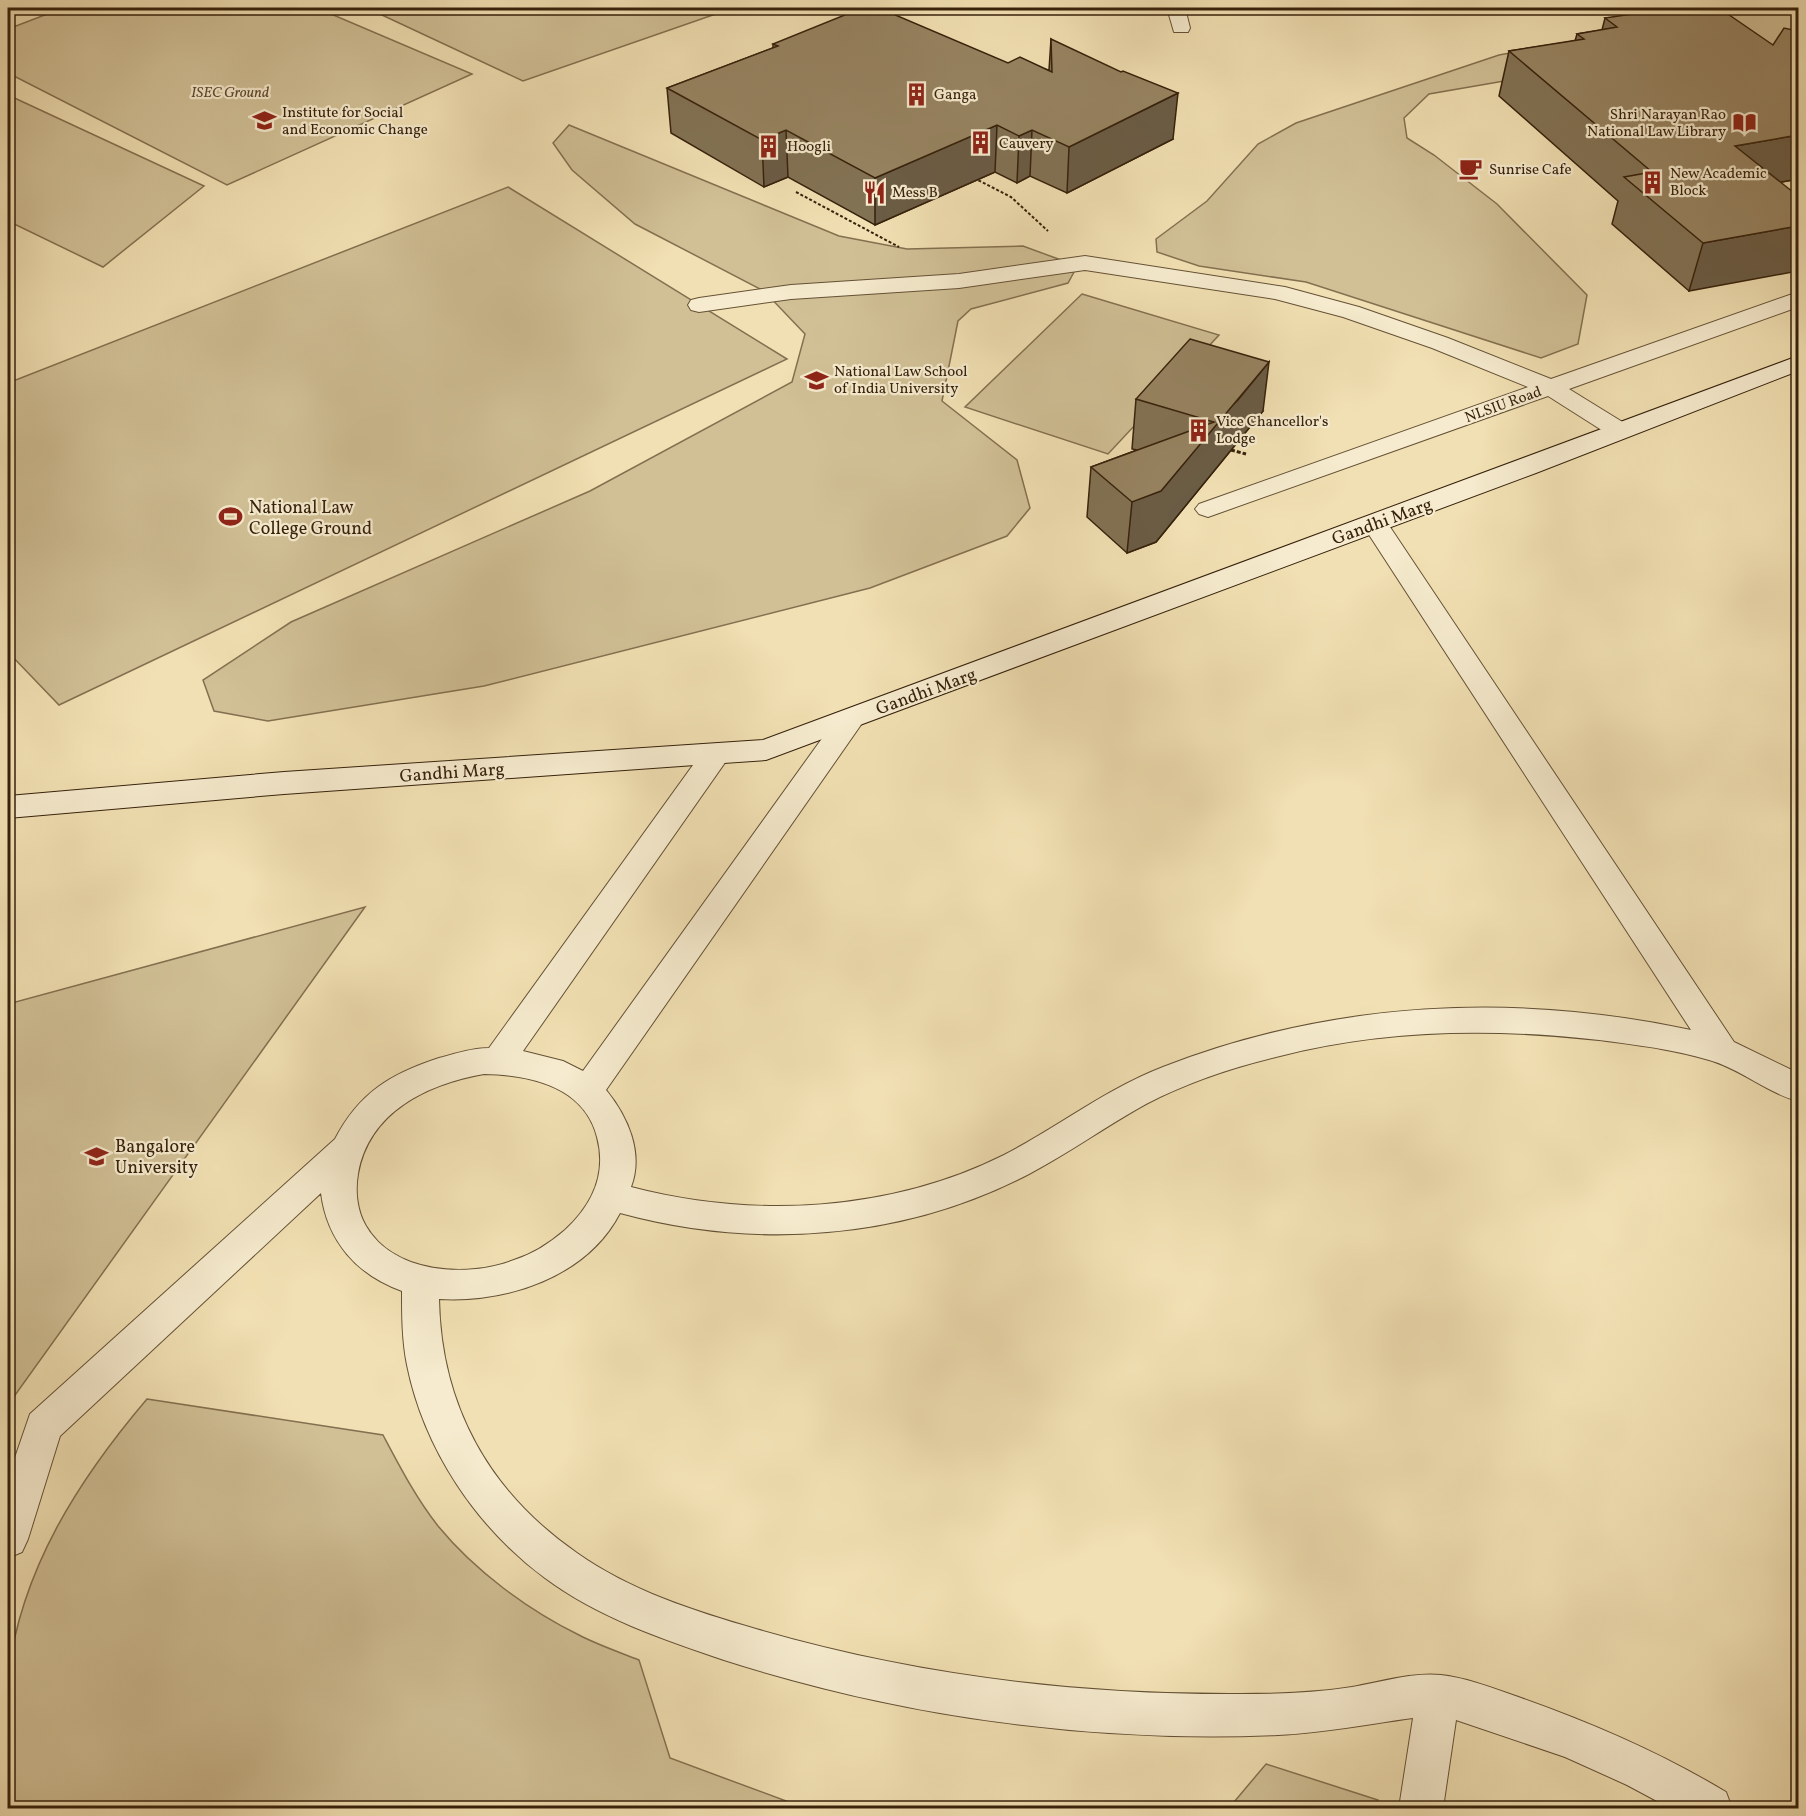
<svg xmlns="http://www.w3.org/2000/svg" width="1806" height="1816" font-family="Vollkorn,serif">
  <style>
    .green { fill: #d1c096; stroke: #847050; stroke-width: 1.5 }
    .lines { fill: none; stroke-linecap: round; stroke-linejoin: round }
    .service-casing { stroke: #655135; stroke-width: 2 }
    .secondary-casing { stroke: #36210b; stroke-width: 2 }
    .path-far1 { stroke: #36210b; stroke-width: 2; stroke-dasharray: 3 2; stroke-linecap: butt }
    .path { stroke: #36210b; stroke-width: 3; stroke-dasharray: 4 2; stroke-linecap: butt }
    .service { fill: #f6ebce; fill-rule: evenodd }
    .secondary { fill: #f6ebce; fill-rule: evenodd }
    .wall { fill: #827254; stroke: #36210b; stroke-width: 1.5 }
    .shaded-wall { fill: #6a5c45; stroke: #36210b; stroke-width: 1.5 }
    .building { fill: #978462; stroke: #36210b; stroke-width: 1.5 }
    .labels { text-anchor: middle; stroke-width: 4.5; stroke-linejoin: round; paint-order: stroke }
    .far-park-label { font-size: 15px; font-style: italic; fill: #5d492e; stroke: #f6ebce }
    .far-poi-label { font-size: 15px; fill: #36210b; stroke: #f6ebce; text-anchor: start }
    .far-street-label { font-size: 15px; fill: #36210b; stroke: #f6ebce }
    .poi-label { font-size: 18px; fill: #36210b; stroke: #f6ebce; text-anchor: start }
    .street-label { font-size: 18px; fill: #36210b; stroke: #f6ebce }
  </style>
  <rect width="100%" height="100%" fill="#f1e0b3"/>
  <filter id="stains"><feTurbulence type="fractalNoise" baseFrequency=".00333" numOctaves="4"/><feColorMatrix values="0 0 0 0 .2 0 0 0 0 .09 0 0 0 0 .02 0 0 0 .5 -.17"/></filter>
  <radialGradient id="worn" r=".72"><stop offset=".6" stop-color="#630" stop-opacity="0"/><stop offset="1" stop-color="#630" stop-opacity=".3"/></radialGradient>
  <path class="green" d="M63,8H317L472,74L227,185L8,73V29Z
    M367,8H733L523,81Z
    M1697,8H1798V43L1603,64L1429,94L1404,118L1407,138L1434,155L1497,204L1587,295L1578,344L1541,358L1306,282L1199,266L1157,252L1156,239L1207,201L1258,144L1296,123L1499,55L1605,35Z
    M8,95L204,186L103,267L8,221Z
    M569,125L839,236L907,249L1023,246L1061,260L1074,272L1068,283L971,309L958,321L942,401L1017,460L1030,508L1007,536L870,588L484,686L268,721L214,711L203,680L291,622L590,491L792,382L805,334L764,291L635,224L572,170L553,143Z
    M508,187L787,359L59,705L8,652V383Z
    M1082,294L1219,335L1108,454L965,407Z
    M365,907L8,1405V1004Z
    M147,1399L383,1435C400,1467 416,1498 438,1526C475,1571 528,1610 579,1635C598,1645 619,1652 639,1660L670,1758L805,1808H8C7,1780 8,1751 8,1722C8,1707 6,1691 8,1676C21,1569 79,1479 147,1399Z
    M1266,1764L1378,1800L1376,1808H1229Z"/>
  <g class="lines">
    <defs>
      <path id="service" d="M1167,8H1185L1190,28L1188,32H1174Z
        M1085,256L1285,287L1359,307L1448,338L1551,379L1798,292V307L1569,389L1629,426L1632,431L1629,436L1620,438L1611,436L1548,396L1208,517L1199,514L1195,509L1199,504L1528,387L1432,348L1343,317L1275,299L1085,270L959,288L791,299L699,312L691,310L688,305L691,300L699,298L791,285L959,274Z
        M1375,516L1384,518L1388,524L1734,1042L1798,1073V1101C1767,1093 1741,1069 1709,1060C1673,1049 1636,1045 1599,1040C1493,1028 1384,1029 1280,1056C1234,1067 1188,1082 1146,1104C1106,1126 1069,1153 1029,1174C903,1240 755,1250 620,1213C587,1277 507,1303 439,1299C441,1406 489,1492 577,1553C631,1591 694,1611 756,1629C914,1675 1075,1695 1240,1694C1277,1694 1315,1693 1352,1687C1381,1682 1413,1672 1441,1675C1468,1678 1495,1689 1521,1698C1592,1723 1661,1753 1726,1792L1732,1808H1670L1627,1785L1565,1757L1456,1720L1443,1808H1399L1413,1718C1368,1724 1324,1733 1278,1735C1091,1743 902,1717 724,1660C662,1639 597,1617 545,1578C476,1527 424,1449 407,1365C402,1340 402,1315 402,1291C357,1275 327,1241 321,1193L60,1436L28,1539L22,1552L8,1558V1478L30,1414L335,1139C359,1093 390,1074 439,1058C454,1054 472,1048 489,1048L706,747L716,744L726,747L731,754L523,1051L563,1061L583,1071L841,712L851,710L861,712L865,719L606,1090C628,1117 644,1153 631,1187C753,1219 890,1212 1004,1155C1058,1127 1106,1089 1163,1067C1332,1001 1515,992 1691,1030L1362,524L1366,518ZM484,1074C529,1075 584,1086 597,1137C607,1174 592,1205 565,1230C550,1243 533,1254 514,1260C468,1278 394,1274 366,1226C357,1211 355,1191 358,1174C369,1111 428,1084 484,1074Z"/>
      <path id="secondary" d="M1798,356V371L1536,473L766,760L284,794L8,818V796L284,772L763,740Z"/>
    </defs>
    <use href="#service" class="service-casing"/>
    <use href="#secondary" class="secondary-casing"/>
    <path class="path-far1" d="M974,178L1011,197L1048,231
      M796,192L899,247
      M1790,194L1798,192"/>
    <path class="path" d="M1231,450L1246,454"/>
    <use href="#service" class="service"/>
    <use href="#secondary" class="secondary"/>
  </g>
  <path class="wall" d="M1044,8H1151V11L1044,10Z
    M1605,18L1773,45L1798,31V179L1781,182L1689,291L1612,224L1618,201L1499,96L1509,51L1575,41L1577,34L1602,30Z
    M1051,39L1173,139L1067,193L1030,176L1017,183L995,172L875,225L788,177L764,187L671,133L667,88L773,48V44L1008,63L1049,70Z
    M1136,399L1263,411L1156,542L1127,553L1087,517L1091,467L1137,450L1132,449Z"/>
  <path class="shaded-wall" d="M1178,93L1173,139L1067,193L1069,147Z
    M997,125L995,172L875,225V178Z
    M786,130L788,177L764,187L762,140Z
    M1032,130L1030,176L1017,183L1019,136Z
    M1798,135V179L1721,193L1735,146Z
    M1798,226V271L1689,291L1703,243Z
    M1269,362L1263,411L1156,542L1127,553L1132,502L1238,400Z"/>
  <path class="building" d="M862,8H879L1008,63L1020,57L1052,72L1051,39L1121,72L1123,71L1178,93L1069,147L1032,130L1019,136L997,125L875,178L786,130L762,140L667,88L778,46L773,44Z
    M1673,8H1719L1773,45L1784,28L1798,31V135L1735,146L1798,196V226L1703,243L1624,177L1652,172L1509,51L1584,39L1577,34L1617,27L1605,18Z
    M1190,339L1269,362L1161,491L1132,502L1091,467L1214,422L1136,399Z"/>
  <defs>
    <symbol id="building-bare" viewBox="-9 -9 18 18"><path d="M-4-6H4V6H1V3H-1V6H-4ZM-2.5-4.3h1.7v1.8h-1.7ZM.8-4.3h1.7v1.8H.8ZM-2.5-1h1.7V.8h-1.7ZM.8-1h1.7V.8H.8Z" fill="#8f2418" stroke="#f6ebce" stroke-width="2.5" paint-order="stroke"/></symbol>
    <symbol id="university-bare" viewBox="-9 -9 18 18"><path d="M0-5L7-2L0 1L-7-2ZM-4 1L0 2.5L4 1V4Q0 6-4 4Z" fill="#8f2418" stroke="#f6ebce" stroke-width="2.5" paint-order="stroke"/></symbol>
    <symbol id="library-bare" viewBox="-9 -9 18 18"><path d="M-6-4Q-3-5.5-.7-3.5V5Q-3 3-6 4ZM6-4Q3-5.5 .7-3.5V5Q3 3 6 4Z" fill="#8f2418" stroke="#f6ebce" stroke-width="2.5" paint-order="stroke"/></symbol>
    <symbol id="cafe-bare" viewBox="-9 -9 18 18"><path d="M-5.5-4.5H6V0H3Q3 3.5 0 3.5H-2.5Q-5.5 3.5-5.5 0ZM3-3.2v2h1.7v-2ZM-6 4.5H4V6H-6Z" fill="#8f2418" stroke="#f6ebce" stroke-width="2.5" paint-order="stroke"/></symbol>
    <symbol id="restaurant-bare" viewBox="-9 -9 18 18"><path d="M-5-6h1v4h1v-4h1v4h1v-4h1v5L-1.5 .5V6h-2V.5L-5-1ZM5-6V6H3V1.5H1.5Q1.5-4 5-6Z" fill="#8f2418" stroke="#f6ebce" stroke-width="2.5" paint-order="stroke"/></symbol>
    <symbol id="stadium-bare" viewBox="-9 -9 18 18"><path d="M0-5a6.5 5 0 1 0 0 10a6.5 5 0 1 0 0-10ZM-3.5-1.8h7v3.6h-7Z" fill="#8f2418" stroke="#f6ebce" stroke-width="2.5" paint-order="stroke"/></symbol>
  </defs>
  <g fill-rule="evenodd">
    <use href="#building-bare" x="900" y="78" width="33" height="33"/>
    <use href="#university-bare" x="248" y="104" width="33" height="33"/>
    <use href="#library-bare" x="1728" y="106" width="33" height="33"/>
    <use href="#building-bare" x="964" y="126" width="33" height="33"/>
    <use href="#building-bare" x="752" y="130" width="33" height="33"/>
    <use href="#cafe-bare" x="1454" y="152" width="33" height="33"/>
    <use href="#building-bare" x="1636" y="166" width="33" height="33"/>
    <use href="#restaurant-bare" x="858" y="176" width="33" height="33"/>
    <use href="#university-bare" x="800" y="364" width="33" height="33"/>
    <use href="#building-bare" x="1182" y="414" width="33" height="33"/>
    <use href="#stadium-bare" x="214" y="500" width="33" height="33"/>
    <use href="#university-bare" x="80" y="1140" width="33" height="33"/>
  </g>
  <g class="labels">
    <g class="far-park-label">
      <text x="230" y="97">ISEC Ground</text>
    </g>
    <g class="far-poi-label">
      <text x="934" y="99">Ganga</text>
      <text x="282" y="117">Institute for Social<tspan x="282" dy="17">and Economic Change</tspan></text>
      <text x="1726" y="119" text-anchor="end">Shri Narayan Rao<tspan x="1726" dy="17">National Law Library</tspan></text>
      <text x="999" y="148">Cauvery</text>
      <text x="787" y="151">Hoogli</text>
      <text x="1489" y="174">Sunrise Cafe</text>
      <text x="1670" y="178">New Academic<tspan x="1670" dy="17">Block</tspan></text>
      <text x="892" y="197">Mess B</text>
      <text x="834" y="376">National Law School<tspan x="834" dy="17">of India University</tspan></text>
      <text x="1216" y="426">Vice Chancellor's<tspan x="1216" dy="17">Lodge</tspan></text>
    </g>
    <g class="far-street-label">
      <text transform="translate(1503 404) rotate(-20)" y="5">NLSIU Road</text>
    </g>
    <g class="poi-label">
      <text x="249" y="513">National Law<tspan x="249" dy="21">College Ground</tspan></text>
      <text x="115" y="1152">Bangalore<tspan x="115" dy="21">University</tspan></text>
    </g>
    <g class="street-label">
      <text transform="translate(1382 521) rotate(-20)" y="6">Gandhi Marg</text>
      <text transform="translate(926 691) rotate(-20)" y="6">Gandhi Marg</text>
      <text transform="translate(452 772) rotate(-4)" y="6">Gandhi Marg</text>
    </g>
  </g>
  <rect width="1806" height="1816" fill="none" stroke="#f1e0b3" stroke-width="30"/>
  <rect x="9" y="9" width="1788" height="1798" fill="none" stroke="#36210b" stroke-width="3"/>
  <rect x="15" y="15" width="1776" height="1786" fill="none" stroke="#36210b" stroke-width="1.5"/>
  <rect width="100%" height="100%" filter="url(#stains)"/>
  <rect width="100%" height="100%" fill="url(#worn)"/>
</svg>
